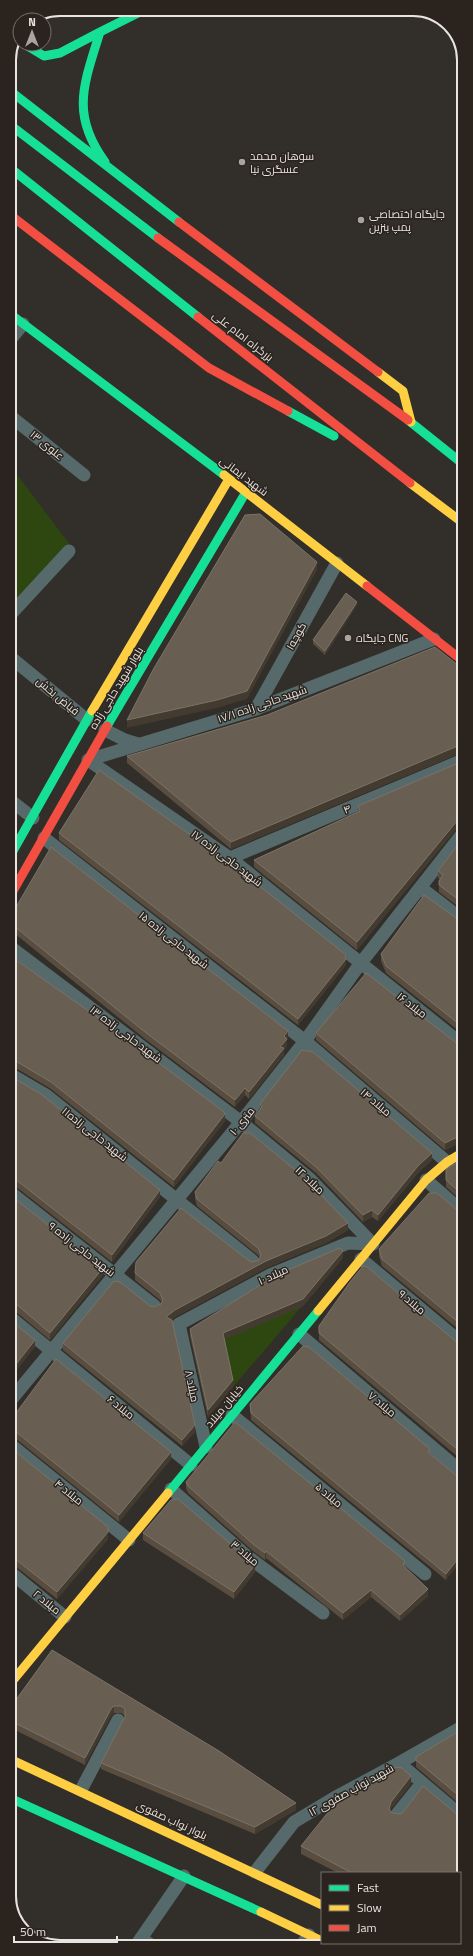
<svg xmlns="http://www.w3.org/2000/svg" width="473" height="1956" font-family="'Titillium Web',Cairo,sans-serif">
  <style>
    .green { fill: #2e4711 }
    .lines { fill: none; stroke-linecap: round; stroke-linejoin: round }
    .street { stroke: #566a6b; stroke-width: 13 }
    .fast { stroke: #16e098; stroke-width: 9 }
    .slow { stroke: #ffcf43; stroke-width: 9 }
    .jam { stroke: #f24e42; stroke-width: 9 }
    .wall { fill: #594d40 }
    .shaded-wall { fill: #433a30 }
    .building { fill: #685e51; stroke: #7c7368 }
    .poi-dot { fill: #a9a4a0; stroke: #2b241e; stroke-width: 1.5 }
    .labels { text-anchor: middle; stroke-width: 3; stroke-linejoin: round; paint-order: stroke }
    .poi-label { font-size: 11px; fill: #e9e4e0; stroke: #2b241e; text-anchor: start }
    .street-label { font-size: 11px; fill: #e9e4e0; stroke: #2b241e }
    .rim { fill: none; stroke: #e9e4e0; stroke-width: 2 }
  </style>
  <rect width="100%" height="100%" fill="#322e2a"/>
  <path class="green" d="M9,464L71,546L9,627Z
    M303,1305L233,1387L221,1340Z"/>
  <g class="lines">
    <path class="street" d="M9,341L23,324
      M9,415L84,475
      M9,616L69,551
      M9,656L87,720
      M256,709L337,563
      M105,730L125,740L138,744
      M88,760L230,858L464,1046
      M88,760L256,709L434,639
      M9,799L33,818
      M44,838L305,1041L447,1162
      M230,858L463,760
      M421,888L464,921
      M9,946L241,1122L310,1179L373,1244
      M10,1074L46,1095L253,1261
      M426,1180L464,1213
      M10,1192L155,1306
      M361,1259L464,1345
      M10,1317L191,1465
      M299,1334L464,1474
      M10,1401L241,1122L305,1041L360,964L463,833
      M232,1415L425,1574
      M10,1444L129,1540
      M206,1447L179,1324L270,1275L348,1243L373,1244
      M171,1489L248,1557L323,1613
      M10,1572L65,1617
      M399,1763L464,1818
      M81,1790L118,1720
      M397,1814L422,1783
      M255,1872L294,1822L334,1798L399,1763L464,1726
      M141,1938L154,1947
      M301,1946L309,1935
      M135,1947L184,1876"/>
    <path class="fast" d="M28,44L29,47L44,56L60,53L100,32
      M9,90L179,222
      M9,124L158,238
      M105,162C70,114 84,84 100,32L146,9
      M9,167L198,317
      M9,313L224,475
      M288,411L334,436
      M408,420L463,464
      M107,726L246,492
      M9,858L92,711
      M168,1493L318,1311
      M10,1798L261,1912"/>
    <path class="slow" d="M378,372L403,391L411,422
      M224,475L367,586
      M410,483L463,523
      M92,711L229,479
      M318,1311L426,1180L447,1162L464,1152
      M10,1684L168,1493
      M10,1759L322,1905
      M261,1912L322,1941
      M401,1943L408,1946"/>
    <path class="jam" d="M9,214L209,368L288,411
      M179,222L378,372
      M158,238L408,420
      M198,317L410,483
      M367,586L463,661
      M9,898L107,726"/>
  </g>
  <path class="wall" d="M357,605L325,655L313,644V640Z
    M463,669V753H460L231,849L127,763V756Z
    M463,761V825L457,828L357,950L254,867V860L358,812V806Z
    M59,833L346,962V965L298,1025L59,840Z
    M463,838L464,911L439,892V881L440,880L438,878V871Z
    M9,919L288,1038L287,1039V1046L284,1050V1055L249,1099L245,1095L235,1107L145,1039L9,929Z
    M459,920L464,921V1035L386,973L381,961V954Z
    M9,955L225,1121L174,1187L51,1089L14,1067L10,1066Z
    M316,1033L464,1046V1141L445,1150L316,1040Z
    M10,1076L160,1197L112,1262L15,1186L10,1185Z
    M260,1104L432,1160L418,1173L378,1221L372,1217L363,1222L316,1173L255,1123V1116L260,1110Z
    M463,1158L464,1203L446,1187V1170L463,1160Z
    M195,1192L348,1230L326,1243L266,1268L175,1317L171,1320L195,1432L182,1446L63,1350V1343L150,1306L154,1307L161,1304L162,1303L160,1300L135,1280V1273L248,1260L252,1262L259,1260L260,1258L258,1255L197,1206L195,1199Z
    M10,1195L103,1275L50,1340L15,1311L10,1310Z
    M464,1213V1334L382,1266L379,1256V1249Z
    M343,1258L303,1306L224,1339L233,1387L208,1417L190,1336V1329L264,1283V1280Z
    M319,1326L464,1345V1462L319,1340Z
    M250,1404L430,1454L464,1482L446,1580L251,1420Z
    M10,1421L171,1459L119,1522L15,1438L11,1436Z
    M10,1447L108,1539L57,1599L10,1562Z
    M186,1482L405,1567L428,1596L400,1621L371,1597L343,1620L266,1558L265,1560L253,1551L188,1493L186,1488Z
    M143,1533L255,1572L234,1599L143,1540Z
    M52,1650L296,1810L255,1834L101,1769V1763L125,1717V1716L121,1713H114L111,1716L85,1765L13,1729L10,1725V1708Z
    M464,1728V1808L416,1767V1757Z
    M411,1784L390,1810L392,1813L400,1814L459,1816L460,1873H338L301,1854V1846Z"/>
  <path class="shaded-wall" d="M317,562V570L247,699L217,708L127,728V720Z
    M357,602V605L325,655V651Z
    M460,745V753L231,849V842Z
    M463,818V825L457,828L357,950V942L457,821Z
    M346,955V965L298,1025V1019Z
    M288,1031V1038L284,1043V1036Z
    M287,1039V1046L284,1050V1055L249,1099V1092L280,1047Z
    M245,1088V1095L235,1107V1100Z
    M225,1114V1121L174,1187V1180Z
    M464,1134V1141L445,1150V1143Z
    M432,1153V1160L418,1173L378,1221V1215L418,1166Z
    M160,1190V1197L112,1262V1255Z
    M372,1210V1217L363,1222V1215Z
    M348,1223V1230L326,1243L266,1268L175,1317L166,1324V1317L175,1310L266,1261Z
    M343,1251V1258L303,1306L223,1340V1333Z
    M103,1268V1275L50,1340V1333Z
    M35,1340V1347L10,1379V1372Z
    M233,1380V1387L208,1417V1410Z
    M195,1425V1432L182,1446V1440Z
    M11,1429V1436L10,1437V1430Z
    M171,1452V1459L119,1522V1515Z
    M108,1532V1539L57,1599V1592Z
    M266,1551V1558L265,1560V1553Z
    M464,1551V1558L446,1580V1574Z
    M255,1565V1572L234,1599V1592Z
    M428,1589V1596L400,1621V1615Z
    M371,1590V1597L343,1620V1613Z
    M114,1706V1713L111,1716L85,1765V1758L111,1709Z
    M411,1776V1784L391,1809L389,1816V1809L391,1802Z
    M296,1803V1810L255,1834V1827Z"/>
  <path class="building" d="M260,514L317,562L247,691L217,700L127,720L154,668L245,515Z
    M346,593L357,602L325,651L313,640Z
    M435,647L463,669V746L460,745L231,842L127,756L267,715Z
    M463,761V818L457,821L357,942L254,860L360,811L358,806Z
    M99,770L237,868L346,955L345,957L346,959L298,1019L59,833Z
    M463,838V903L439,885V881L443,875L438,871Z
    M51,847L288,1031L284,1036L287,1039L280,1047L284,1048L249,1092L245,1088L235,1100L145,1032L9,922V919Z
    M424,895L459,920L464,921V1028L386,966L381,954Z
    M9,955L114,1029L224,1112L225,1114L174,1180L51,1082L14,1060L10,1059Z
    M366,973L459,1045L464,1046V1134L445,1143L316,1033Z
    M302,1050L313,1052L432,1153L418,1166L378,1215L372,1210L363,1215L316,1167L255,1116L262,1107L260,1104Z
    M10,1076L41,1094L160,1190L112,1255L15,1179L10,1178Z
    M243,1133H250L305,1178L348,1223L326,1236L266,1261L175,1310L166,1317L172,1320L195,1425L182,1440L63,1343L114,1281L120,1282L150,1306L154,1307L161,1304L163,1300L160,1293L135,1273L136,1262L181,1208L248,1260L252,1262L259,1260L261,1255L258,1248L197,1199L195,1192L218,1161L221,1163Z
    M464,1160V1196L446,1180V1170L452,1165Z
    M429,1193H437L462,1214L464,1213V1327L382,1259L379,1249Z
    M10,1195L103,1268L50,1333L15,1303H10Z
    M340,1248L343,1251L303,1299L223,1333L233,1380L208,1410L190,1329L265,1282L264,1280Z
    M363,1266H366L459,1344L464,1345V1455L319,1333V1326L350,1282Z
    M10,1320L35,1340L10,1372Z
    M303,1346L309,1347L430,1449L428,1452L464,1482V1551L446,1574L251,1413L250,1404Z
    M56,1359L171,1452L119,1515L15,1431L11,1429L10,1430V1421Z
    M235,1422L405,1561L403,1565L428,1589L400,1615L371,1590L343,1613L266,1551L265,1553L253,1544L188,1486L186,1482Z
    M10,1447L108,1527V1532L57,1592L10,1555Z
    M178,1499L255,1565L234,1592L143,1533L171,1500Z
    M52,1650L219,1751L296,1803L255,1827L101,1763L125,1717V1709L121,1706H114L111,1709L85,1758L13,1722L10,1718V1708Z
    M464,1728V1800L416,1760V1757Z
    M395,1767L402,1768L411,1776L391,1802L389,1809L392,1813L400,1814L403,1812L423,1786L459,1816L464,1817V1896L460,1907V1873H352L301,1846L342,1795Z"/>
  <g class="poi-dot">
    <circle cx="242" cy="162" r="4"/>
    <circle cx="361" cy="220" r="4"/>
    <circle cx="348" cy="638" r="4"/>
  </g>
  <g class="labels">
    <g class="poi-label">
      <text x="250" y="160">سوهان محمد<tspan x="250" dy="13">عسگری نیا</tspan></text>
      <text x="369" y="218">جایگاه اختصاصی<tspan x="369" dy="13">پمپ بنزین</tspan></text>
      <text x="356" y="642">جایگاه CNG</text>
    </g>
    <g class="street-label">
      <text transform="translate(243 336) rotate(38)" y="4">بزرگراه امام علی</text>
      <text transform="translate(47 445) rotate(39)" y="4">علوی ۱۳</text>
      <text transform="translate(244 476) rotate(37)" y="4">شهید ایمانی</text>
      <text transform="translate(296 636) rotate(-61)" y="4">کوچه۱</text>
      <text transform="translate(116 688) rotate(-59)" y="4">بلوار شهید حاجی زاده</text>
      <text transform="translate(58 696) rotate(40)" y="4">فیاض بخش</text>
      <text transform="translate(262 704) rotate(-19)" y="4">شهید حاجی زاده ۱۷/۱</text>
      <text transform="translate(347 809) rotate(-23)" y="4">۴</text>
      <text transform="translate(227 858) rotate(37)" y="4">شهید حاجی زاده ۱۷</text>
      <text transform="translate(174 940) rotate(38)" y="4">شهید حاجی زاده ۱۵</text>
      <text transform="translate(412 1005) rotate(38)" y="4">میلاد ۱۶</text>
      <text transform="translate(126 1034) rotate(37)" y="4">شهید حاجی زاده ۱۳</text>
      <text transform="translate(376 1102) rotate(40)" y="4">میلاد ۱۴</text>
      <text transform="translate(242 1121) rotate(-51)" y="4">۱۰ متری</text>
      <text transform="translate(95 1134) rotate(38)" y="4">شهید حاجی زاده۱۱</text>
      <text transform="translate(310 1180) rotate(43)" y="4">میلاد ۱۲</text>
      <text transform="translate(82 1249) rotate(38)" y="4">شهید حاجی زاده ۹</text>
      <text transform="translate(273 1275) rotate(-25)" y="4">میلاد ۱۰</text>
      <text transform="translate(412 1302) rotate(40)" y="4">میلاد ۹</text>
      <text transform="translate(192 1386) rotate(78)" y="4">میلاد ۸</text>
      <text transform="translate(382 1404) rotate(40)" y="4">میلاد ۷</text>
      <text transform="translate(224 1406) rotate(-50)" y="4">خیابان میلاد</text>
      <text transform="translate(121 1407) rotate(39)" y="4">میلاد ۶</text>
      <text transform="translate(69 1492) rotate(39)" y="4">میلاد ۴</text>
      <text transform="translate(329 1495) rotate(40)" y="4">میلاد ۵</text>
      <text transform="translate(245 1553) rotate(40)" y="4">میلاد ۳</text>
      <text transform="translate(47 1602) rotate(39)" y="4">میلاد ۲</text>
      <text transform="translate(351 1790) rotate(-29)" y="4">شهید نواب صفوی ۱۲</text>
      <text transform="translate(172 1820) rotate(25)" y="4">بلوار نواب صفوی</text>
    </g>
  </g>
  <path d="M0 0H473V1956H0ZM60 16H413A44 44 0 0 1 457 60V1896A44 44 0 0 1 413 1940H60A44 44 0 0 1 16 1896V60A44 44 0 0 1 60 16Z" fill="#2b241e" fill-rule="evenodd"/>
  <path class="rim" d="M60 16H413A44 44 0 0 1 457 60V1896A44 44 0 0 1 413 1940H60A44 44 0 0 1 16 1896V60A44 44 0 0 1 60 16Z"/>
  <rect x="321" y="1872" width="140" height="72" fill="#2b241e" stroke="#77716c"/>
  <rect x="329" y="1885" width="20" height="6" fill="#16e098" stroke="#77716c"/>
  <text x="357" y="1892" font-size="12" fill="#e9e4e0">Fast</text>
  <rect x="329" y="1905" width="20" height="6" fill="#ffcf43" stroke="#77716c"/>
  <text x="357" y="1912" font-size="12" fill="#e9e4e0">Slow</text>
  <rect x="329" y="1925" width="20" height="6" fill="#f24e42" stroke="#77716c"/>
  <text x="357" y="1932" font-size="12" fill="#e9e4e0">Jam</text>
  <g transform="translate(32 32)"><circle r="19" fill="#2b241e" stroke="#77716c"/>
  <path d="M0-3L7 15L0 10L-7 15Z" fill="#a9a4a0"/>
  <text y="-6" font-size="11" font-weight="bold" text-anchor="middle" fill="#e9e4e0">N</text>
  </g>
  <path d="M14 1936v6h103v-6" fill="none" stroke="#e9e4e0" stroke-width="2"/>
  <text x="20" y="1936" font-size="12" fill="#e9e4e0" stroke="#2b241e" stroke-width="3" paint-order="stroke">50 m</text>
</svg>
